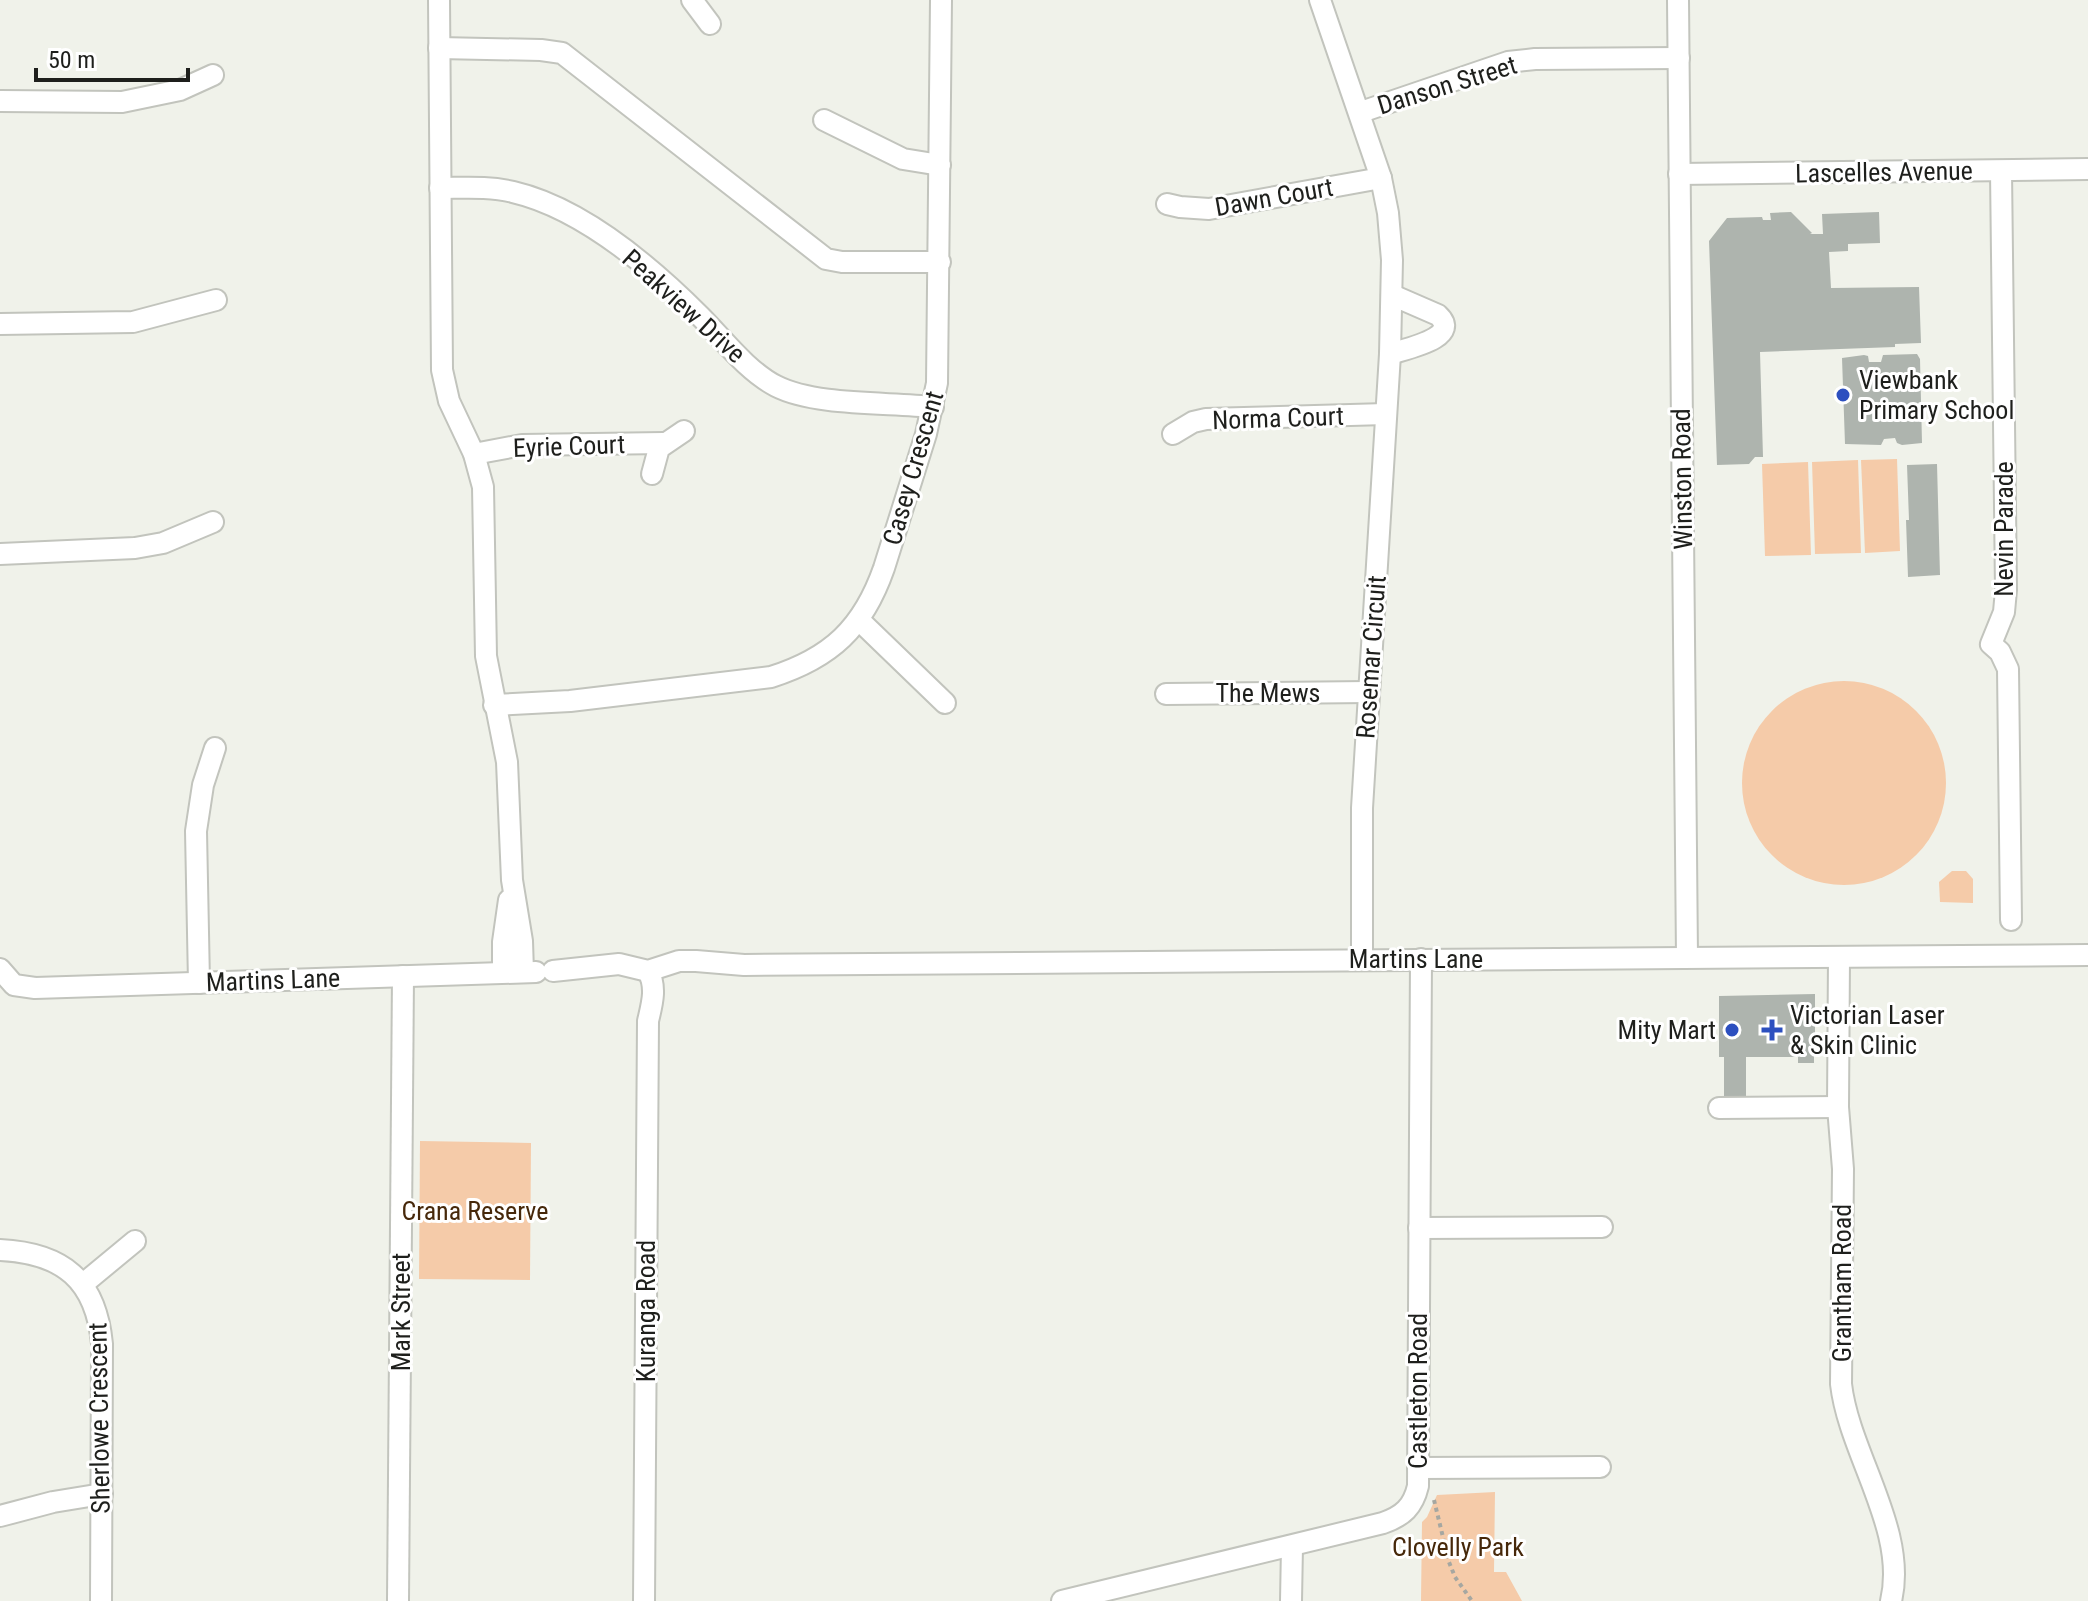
<svg xmlns="http://www.w3.org/2000/svg" width="2088" height="1601" font-family="'Roboto Condensed',sans-serif">
<rect width="100%" height="100%" fill="#f0f2ea"/>
<g fill="#f5cba9">
<path d="M1897 459 1900 551 1865 553 1861 460Z"/>
<path d="M1858 460 1861 553 1815 554 1812 462Z"/>
<path d="M1808 462 1811 555 1765 556 1762 464Z"/>
<circle cx="1844" cy="783" r="102"/>
<path d="M1952 871H1966L1973 879V903L1940 902 1939 882Z"/>
<path d="M420 1141 531 1143 530 1280 419 1279Z"/>
<path d="M1495 1492 1494 1572H1506L1522 1601H1421L1422 1522 1427 1517 1437 1495Z"/>
</g>
<g fill="#aeb4ae">
<path d="M1791 212 1812 233 1810 234H1823L1822 214 1879 212 1880 243 1848 244V251L1829 252 1831 288 1919 287 1921 343 1895 344V347L1760 352 1763 457H1755L1749 464 1717 465 1709 241 1727 218 1762 217 1763 220H1771L1770 213Z"/>
<path d="M1917 354 1920 359 1922 443 1902 445 1897 443 1895 438 1884 439 1881 445 1845 444 1842 358 1864 355 1868 356 1869 362H1881L1883 355Z"/>
<path d="M1937 464 1940 575 1908 577 1906 520H1909L1907 465Z"/>
<path d="M1815 994V1034H1811V1039H1814V1063H1798V1057H1746V1103L1724 1104V1057H1719V996Z"/>
</g>
<g fill="none" stroke-linecap="round" stroke-linejoin="round">
<defs>
<g id="minor">
<path d="M439 0 442 370 449 401 474 454 483 487 486 656 507 762 512 880 522 941 523 972"/>
<path d="M692 0 710 24"/>
<path d="M1320 0 1381 178 1388 213 1392 260 1390 354 1362 808V959"/>
<path d="M1678 0 1687 957"/>
<path d="M439 48 541 50 562 53 826 259 842 262H940"/>
<path d="M0 101 122 102 180 90 213 75"/>
<path d="M1361 112 1508 62 1535 59 1679 58"/>
<path d="M824 120 903 159 940 165"/>
<path d="M2001 171 2006 590 2004 612 1991 644 2000 652 2008 669 2011 920"/>
<path d="M1679 174 2088 169"/>
<path d="M440 188C464 188 489 186 513 192 582 208 651 267 700 316 723 339 747 371 776 386 815 406 887 402 933 407"/>
<path d="M1167 204 1180 207 1209 209 1381 178"/>
<path d="M0 324 133 322 216 300"/>
<path d="M1390 354C1404 349 1463 338 1438 315L1392 295"/>
<path d="M1173 434 1193 422 1206 419 1386 414"/>
<path d="M474 454 522 445 664 443"/>
<path d="M652 474 659 448 684 431"/>
<path d="M0 554 135 548 163 543 213 522"/>
<path d="M859 620 945 703"/>
<path d="M1166 694 1369 692"/>
<path d="M494 705 570 701 771 677C831 658 863 628 884 568L926 434 937 383 941 0"/>
<path d="M1839 957 1838 1107 1843 1169 1841 1384C1849 1454 1908 1530 1891 1601"/>
<path d="M0 969 14 985 35 988 536 972"/>
<path d="M553 971 619 964 648 971 679 961H696L744 965 2088 955"/>
<path d="M503 972V942L509 900"/>
<path d="M199 983 196 831 203 785 215 748"/>
<path d="M1719 1108 1838 1107"/>
<path d="M1419 1228 1602 1227"/>
<path d="M0 1250C63 1253 96 1280 102 1344L101 1601"/>
<path d="M83 1284 135 1241"/>
<path d="M1418 1468 1600 1467"/>
<path d="M0 1516 53 1502 102 1494"/>
<path d="M398 1601 403 976"/>
<path d="M644 1601 648 1021C652 1004 657 987 648 971"/>
<path d="M1062 1601 1383 1523C1403 1516 1413 1507 1418 1486L1421 959"/>
<path d="M1291 1601 1292 1546"/>
</g>
</defs>
<use href="#minor" stroke="#c2c4bd" stroke-width="24"/>
<path stroke="#a6a7a1" stroke-width="4" stroke-dasharray="4 4" stroke-linecap="butt" d="M1434 1500 1449 1562 1455 1577 1472 1601"/>
<use href="#minor" stroke="#fff" stroke-width="20"/>
</g>
<g fill="#2c4fbf" stroke="#fff" stroke-width="3">
<circle cx="1843" cy="395" r="8"/>
<circle cx="1732" cy="1030" r="8"/>
<path d="M1768 1018h8v8h8v8h-8v8h-8v-8h-8v-8h8z"/>
</g>
<g text-anchor="middle" stroke-width="6" stroke-linejoin="round" paint-order="stroke">
<g font-size="26" fill="#1e1f1c" stroke="#fff">
<text transform="translate(1447 85) rotate(-17)" y="9">Danson Street</text>
<text transform="translate(1884 172) rotate(-1)" y="9">Lascelles Avenue</text>
<text transform="translate(1274 197) rotate(-10)" y="9">Dawn Court</text>
<text transform="translate(684 306) rotate(42)" y="9">Peakview Drive</text>
<text transform="translate(1278 418) rotate(-2)" y="9">Norma Court</text>
<text transform="translate(569 446) rotate(-2)" y="9">Eyrie Court</text>
<text transform="translate(913 468) rotate(-74)" y="9">Casey Crescent</text>
<text transform="translate(1682 479) rotate(-91)" y="9">Winston Road</text>
<text transform="translate(2004 529) rotate(-90)" y="9">Nevin Parade</text>
<text transform="translate(1371 657) rotate(-86)" y="9">Rosemar Circuit</text>
<text x="1268" y="702">The Mews</text>
<text x="1416" y="968">Martins Lane</text>
<text transform="translate(273 980) rotate(-2)" y="9">Martins Lane</text>
<text transform="translate(1842 1283) rotate(-90)" y="9">Grantham Road</text>
<text transform="translate(646 1311) rotate(-90)" y="9">Kuranga Road</text>
<text transform="translate(401 1312) rotate(-90)" y="9">Mark Street</text>
<text transform="translate(1418 1391) rotate(-90)" y="9">Castleton Road</text>
<text transform="translate(99 1418) rotate(-91)" y="9">Sherlowe Crescent</text>
</g>
<g font-size="26" fill="#1e1f1c" stroke="#fff" text-anchor="start">
<text x="1859" y="389">Viewbank<tspan x="1859" dy="30">Primary School</tspan></text>
<text x="1790" y="1024">Victorian Laser<tspan x="1790" dy="30">&amp; Skin Clinic</tspan></text>
<text x="1716" y="1039" text-anchor="end">Mity Mart</text>
</g>
<g font-size="26" fill="#46280a" stroke="#fff">
<text x="475" y="1220">Crana Reserve</text>
<text x="1458" y="1556">Clovelly Park</text>
</g>
</g>
<path d="M36 68v12h152v-12" fill="none" stroke="#1e1f1c" stroke-width="4"/>
<text x="48" y="68" font-size="24" fill="#1e1f1c" stroke="#ffffff" stroke-width="6" paint-order="stroke">50 m</text>
</svg>
